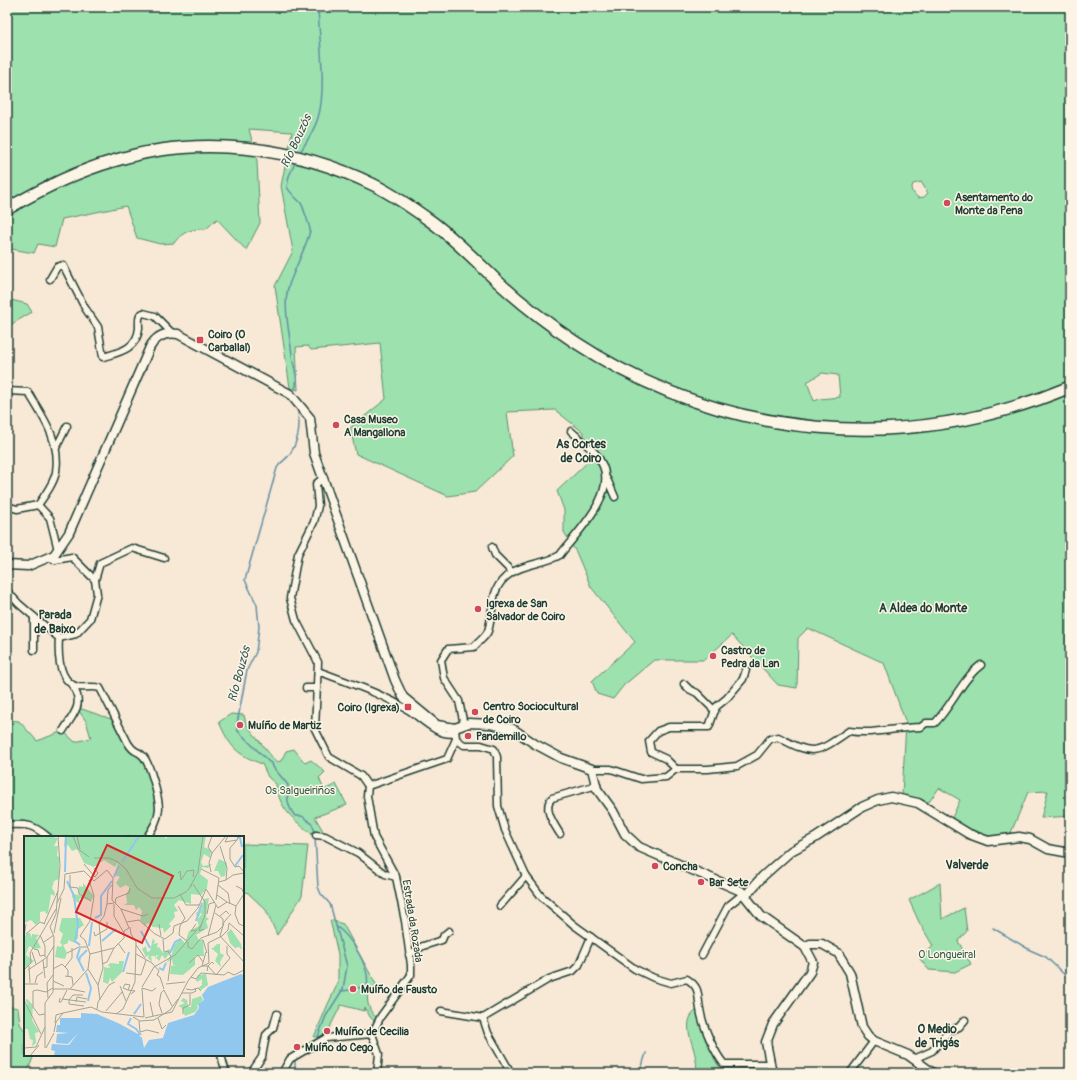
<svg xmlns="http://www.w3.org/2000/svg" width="1077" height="1080" font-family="Pangolin,sans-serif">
<rect width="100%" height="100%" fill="#f8e8d6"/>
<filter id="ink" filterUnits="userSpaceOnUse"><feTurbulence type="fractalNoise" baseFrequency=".025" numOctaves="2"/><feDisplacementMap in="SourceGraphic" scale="8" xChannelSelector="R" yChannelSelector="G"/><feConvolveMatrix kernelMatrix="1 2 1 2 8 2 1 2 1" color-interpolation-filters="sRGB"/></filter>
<g filter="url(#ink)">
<g fill="#9ce1ae" stroke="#5e8f71" fill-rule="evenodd">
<path d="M7 7H1070V816L1041 818 1048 791 1028 792 1010 835 985 836 951 820 960 800 939 788 929 802 902 795 906 723 884 663 808 628 798 638 797 688 778 685 732 635 704 660H654L624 685 613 699 597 694 592 681 635 642 591 587 576 552 564 532V510L557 491 591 459 583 432 555 410 507 412 513 456 475 492 448 496 356 454 350 428 386 399 380 343 311 350 308 346 296 347 298 390 290 388 275 286 293 251 281 186 292 132 249 129 257 161 260 223 246 250 217 219 206 229C191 229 183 231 174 243L160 244 137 238 126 206 62 219 55 247 38 244 34 253 11 249 7 265ZM921 182 928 193 924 197 918 198 911 190 913 184ZM822 373 838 375 840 397 820 399 814 401 807 382Z"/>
<path d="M7 299 27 304 32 312 7 327Z"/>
<path d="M76 707 117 721 128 743 142 755 148 765 159 809 147 837H48L37 827 7 825V720L19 721 37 741 63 731 75 742 91 738 86 721Z"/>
<path d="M231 714 244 715 246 724 276 762 281 761 286 751 294 749 305 763 311 760 325 772 319 778 324 790 336 784 347 805 315 817 323 831 312 834C293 820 279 808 276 784L268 777 262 764C236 754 230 747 219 722Z"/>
<path d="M243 844 308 846 302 896 277 935 266 910 247 892 243 895Z"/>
<path d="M940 883 942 919 964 908 967 931 958 941 971 964 955 972 929 970 920 959 933 946 919 922 909 900Z"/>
<path d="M330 920 343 924 378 988 368 990C366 1003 369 1012 379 1020L377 1024 370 1017 365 1007 364 1011 341 1005 325 1037H314L328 1004 338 983V954Z"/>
<path d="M7 1006 18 1008 20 1024 25 1031V1055H34L27 1073H7Z"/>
<path d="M697 1010 715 1060 723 1073H697C696 1069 697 1064 696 1061 695 1045 679 1022 697 1010Z"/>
</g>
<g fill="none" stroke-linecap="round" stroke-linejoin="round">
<g stroke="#6390a4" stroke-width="1.5">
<path d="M299 154C306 143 314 131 318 118 327 89 319 39 318 7"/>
<path d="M294 391C300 379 293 367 292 355 290 336 283 307 288 288 291 276 311 237 310 229 309 225 303 206 301 203 296 198 291 194 287 187L289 176 296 161"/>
<path d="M297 408C301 424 299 440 290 454 286 460 280 462 277 468L245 580 257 605 259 627 256 652 247 670 237 724V730L269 762 272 763 273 767 288 785C287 798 287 806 295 816H302L312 824 316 834"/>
<path d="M337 927C351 937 371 968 367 986L358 988"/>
<path d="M993 928 1030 950 1046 957 1070 980"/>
<path d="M341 991 351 990"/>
<path d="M304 1047 317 1039 326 1016 343 989 347 966 330 904 321 894 318 887 315 837"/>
<path d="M7 1071 9 1073"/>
<path d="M295 1073V1059"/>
<path d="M640 1073 646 1053"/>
</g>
<defs>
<g id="minor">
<path d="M50 279 57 267 63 265 85 308 98 327 103 357C120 352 137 349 139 328 139 323 138 320 140 315L143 313 155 316 172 333"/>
<path d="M7 391 28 392C43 417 61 441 56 472 54 483 45 495 38 505L17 509 7 506"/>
<path d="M56 448 67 426"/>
<path d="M323 478 316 484 318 506 314 522 298 554 290 598 296 620 318 662 315 729 329 757 361 776 368 786"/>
<path d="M607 479 615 497"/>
<path d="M38 505 50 518 58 550"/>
<path d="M492 547 495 555 512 572"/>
<path d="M49 557 55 560 72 557 95 580 97 594 90 619 76 634 59 638"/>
<path d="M95 580 100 563 132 548 164 558"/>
<path d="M7 591 19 604 59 638C58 653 58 682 78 687 85 688 93 686 100 688L128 743C135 754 135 749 142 755 150 762 159 798 159 809 158 820 153 828 147 837"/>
<path d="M34 617V650"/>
<path d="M318 671C349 683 381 693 410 711 422 719 440 738 455 733"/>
<path d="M684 684 689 689 697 693 715 711"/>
<path d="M306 688H317"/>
<path d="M464 725 459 701 444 678 441 660 448 649 474 647C478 642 486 637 488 631 495 609 488 588 511 573 526 563 545 564 560 555 577 532 619 493 601 462 595 450 581 440 571 431"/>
<path d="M63 731C74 713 85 704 72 685"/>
<path d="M456 739 464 745H481L494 749 497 757 498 806 505 830 526 876 541 896 574 925 635 969 654 978 671 983 687 979C701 988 697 995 700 1009 702 1024 714 1052 724 1064H770"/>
<path d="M592 769H611L641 779 666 777 676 769H708L737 766 757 755 770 739 778 737C813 756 816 754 849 731 874 735 897 727 921 727L926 723H935C952 705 963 678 981 665"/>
<path d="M676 769 666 759 651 752 649 741 658 731 669 727H709L716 707 727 698 743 679 746 670"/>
<path d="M7 825C27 824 32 824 48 837"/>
<path d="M560 834C554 824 542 808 552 798L597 785"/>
<path d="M316 835 325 836 358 853 385 874 396 877"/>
<path d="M500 906 526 876"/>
<path d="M409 955 423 946 442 940 444 935 449 931"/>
<path d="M702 955 728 906 744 893"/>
<path d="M441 1011 483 1018"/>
<path d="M483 1018 549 979 573 971 579 965 591 937"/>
<path d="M483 1018 488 1033 511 1073"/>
<path d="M221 1055 226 1073"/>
<path d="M914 1059 932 1051 949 1031 959 1027 965 1020"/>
<path d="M251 1073 262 1057 266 1035 273 1028 277 1014"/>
<path d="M282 1073 290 1059 326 1038 372 1034"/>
<path d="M377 1073 379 1054 372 1034 381 1016 411 975V965L405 921 396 877 374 837 367 796 368 786 447 759 456 739 455 728"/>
<path d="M850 1073 874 1041"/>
</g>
<g id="tertiary">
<path d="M7 565 28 566 54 555 69 533 150 347C156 336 166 332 178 334L290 394 310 418 314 453 395 680 403 697 437 725 455 728 469 723 490 724 513 729 535 744 561 758 592 769 597 789 613 811 625 834 639 847 741 891 761 916 805 947 813 962 810 972 773 1024 766 1042 772 1073"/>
<path d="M746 895 763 876 791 851 815 838 862 807 878 800 891 797 918 803 969 834 988 841 1019 837 1030 839 1048 849 1070 853"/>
<path d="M805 947 810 944H822L838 953 850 973 862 1027 868 1036 874 1041 908 1055 933 1073"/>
</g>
<path id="trunk" d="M7 209C41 189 75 172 113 161 197 134 295 146 374 185 394 195 414 209 432 222 456 240 476 261 497 281 521 303 548 324 575 342 724 440 906 456 1070 387"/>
</defs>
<use href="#minor" stroke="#1f3d34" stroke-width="9"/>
<use href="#tertiary" stroke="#1f3d34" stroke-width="11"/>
<use href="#trunk" stroke="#1f3d34" stroke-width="14"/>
<use href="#minor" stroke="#fcf5e5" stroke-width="6"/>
<use href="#tertiary" stroke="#fcf5e5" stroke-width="8"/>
<use href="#trunk" stroke="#fcf5e5" stroke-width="11"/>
</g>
</g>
<g fill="#d1495b" stroke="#fcf5e5" stroke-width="1.5">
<circle cx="947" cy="203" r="4"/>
<rect x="196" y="336" width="8" height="8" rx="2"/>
<circle cx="336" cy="425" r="4"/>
<circle cx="478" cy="609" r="4"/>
<circle cx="713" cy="656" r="4"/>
<rect x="404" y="703" width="8" height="8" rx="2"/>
<circle cx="475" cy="712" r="4"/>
<circle cx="240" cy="725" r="4"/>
<circle cx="468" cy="736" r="4"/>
<circle cx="655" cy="866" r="4"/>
<circle cx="701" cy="882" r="4"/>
<circle cx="353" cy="989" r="4"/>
<circle cx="327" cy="1031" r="4"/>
<circle cx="297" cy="1047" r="4"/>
</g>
<g text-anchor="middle" stroke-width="3" stroke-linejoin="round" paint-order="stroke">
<g font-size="11" font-weight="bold" fill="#1f3d34" stroke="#fcf5e5" text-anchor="start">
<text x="955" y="201">Asentamento do<tspan x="955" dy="13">Monte da Pena</tspan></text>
<text x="208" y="338">Coiro (O<tspan x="208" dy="13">Carballal)</tspan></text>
<text x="344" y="423">Casa Museo<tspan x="344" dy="13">A Mangallona</tspan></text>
<text x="486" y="607">Igrexa de San<tspan x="486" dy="13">Salvador de Coiro</tspan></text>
<text x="721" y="654">Castro de<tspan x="721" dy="13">Pedra da Lan</tspan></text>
<text x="483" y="710">Centro Sociocultural<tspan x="483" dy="13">de Coiro</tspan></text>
<text x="400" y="711" text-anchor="end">Coiro (Igrexa)</text>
<text x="248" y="729">Muíño de Martiz</text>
<text x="476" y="740">Pandemillo</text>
<text x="663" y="870">Concha</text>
<text x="709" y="886">Bar Sete</text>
<text x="361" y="993">Muíño de Fausto</text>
<text x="335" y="1035">Muíño de Cecilia</text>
<text x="305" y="1051">Muíño do Cego</text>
</g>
<g font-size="11" fill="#385e4c" stroke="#fcf5e5">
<text x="300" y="794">Os Salgueiriños</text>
<text x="947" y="958">O Longueiral</text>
</g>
<g font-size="11" fill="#1f3d34" stroke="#fcf5e5">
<text transform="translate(413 921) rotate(81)" y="4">Estrada da Rozada</text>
</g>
<g font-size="12" font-style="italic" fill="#365959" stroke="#fcf5e5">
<text transform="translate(296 141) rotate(-65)" y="4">Río Bouzós</text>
<text transform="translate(239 674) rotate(-75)" y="4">Río Bouzós</text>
</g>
<g font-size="12" font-weight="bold" fill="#1f3d34" stroke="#fcf5e5">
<text x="581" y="448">As Cortes<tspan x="581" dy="14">de Coiro</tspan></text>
<text x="923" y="612">A Aldea do Monte</text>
<text x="55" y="619">Parada<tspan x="55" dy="14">de Baixo</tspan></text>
<text x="967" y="869">Valverde</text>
<text x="937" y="1033">O Medio<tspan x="937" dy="14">de Trigás</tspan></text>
</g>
</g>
<g transform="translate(24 836)">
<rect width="220" height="220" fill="#f8e8d6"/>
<path d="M0 0H34L30 2H34L30 10H34L33 20 35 21V43L30 45 28 52 31 57 30 60 27 58 24 77 22 78 21 75 16 76V85L12 89 7 84 0 87ZM41 0H140L142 3 144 0H182L180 11 187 14 186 22 180 18 177 26 179 30 188 28 184 32 178 31 176 38 184 44 183 52 177 59 167 58V68L155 64 150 69 154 75 150 76 151 81 145 88 147 90 140 97 139 92 129 91 124 87 121 90 116 84 118 75 115 71 112 74 110 69H100L103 67 102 58 106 52 102 49 96 52 92 47 96 41 91 39 90 41 94 26 91 31 80 24 70 31 60 27 53 13 48 15 44 9 40 11ZM195 23 203 27 201 40 197 41 194 35H190ZM59 47 70 60 67 65 58 62 55 63 56 67 53 66 48 61 49 55 50 58 59 60 55 58V50L59 51ZM185 62 182 81 185 83 182 85 184 92 172 99 175 104 179 103 180 120H171V129L159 139 146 138 147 130 153 129H149L148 123 142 127 148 118 150 109 157 103 161 107 165 95 175 90 173 84 178 78 175 77 176 80H173L172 77 177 74 180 63ZM38 82H56L60 89 54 93V102L50 106 53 108 44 104V107L39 109 43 117 41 123 31 121 33 110 37 111 38 108 36 107 39 98 35 94ZM207 93 217 108 218 114 215 111 211 112 206 107 203 97ZM3 97H6L8 102V98L15 99 12 102 17 112 9 113 6 110 4 112 2 119 10 125 0 133V101ZM129 102 131 106 129 108 134 107 133 112 135 111 139 117 145 113 147 115 141 123 138 119 135 125 132 121 135 120 132 119V124L131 120H127L128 126 124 122 125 119 122 121 118 113 122 110 123 116 126 115ZM193 108H196V117L200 119 196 126 197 131 191 125 194 118 187 112H189ZM95 125H100L98 136 88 146 86 142 84 148 79 146 80 131 84 132 87 131 84 130 86 127 95 128ZM182 138 184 149 177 154 174 152 178 149V143L173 146 172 144 174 139ZM177 160 179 164 173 169 174 172 171 176 161 180 158 172 154 170 161 167 157 165 159 162 163 164 164 171H167L168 163ZM3 163 9 169 8 184 15 196 11 197 12 207 8 210 9 204 6 203 4 193H0V169L4 168 1 164Z" fill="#9ce1ae"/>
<path d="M217 138 220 139V220H30L31 215 27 214 28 208 45 209 54 197 44 208 32 207 33 198 45 197 32 196 33 189H36V182H57V177L73 178 96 188 114 198 118 202 120 212 125 204 139 202 144 187 170 179 175 172 174 168 180 164 178 159 184 151Z" fill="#90c7ef"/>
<path fill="none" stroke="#90c7ef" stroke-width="2" d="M212 0 216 2 218 11M98 26 115 0M211 30 219 19M41 36 42 0M90 41 95 30M43 45 50 60 54 90 51 105 56 109M71 82 77 79V60L88 45M172 85 178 67M117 95 126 112M78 105 92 93M65 110 68 86M56 112 53 121 60 135M146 117 151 106 157 103M55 126 56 121 63 114M135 132 139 134 142 127M99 136 105 116M62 137 67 152 64 165M110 178 117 168M107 182 104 188 112 193 116 198H114M42 191 56 196 83 220M60 200 78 220"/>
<path fill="none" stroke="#a1a495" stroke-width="1" d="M49 0 54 13 65 21M53 0 56 13M188 0 184 11 188 17M204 0 201 6 213 4 215 0M213 4 206 12V23L211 31 215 30 220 36M70 22H85L94 26 102 33 113 52 128 62H150L162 56 168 49M60 28 71 41 74 37 70 32M177 33 195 42 192 64M187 36 185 27 188 17 202 0M154 37 156 35 157 44 163 35 170 34 169 41M46 39V51L54 52 55 58 67 65M65 44 70 60 66 85M202 44 209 39 220 37M195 46 202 44 203 32 196 10M169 48 181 66V79L175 95 180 93M194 49 204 57 206 68M212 50 218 53 220 58M166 51 174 36 179 0M156 58 162 69H175M193 59 203 66M33 67 40 53 41 38 60 35 70 45 83 34 89 42 88 64 97 73 105 92 100 95V102L90 112 66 118M91 67 92 62 105 57 106 52M83 68 84 54 88 49M90 68V80L100 97M154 70 161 82 156 90 155 99 163 105M212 70 211 78 215 88 220 90M97 73 119 80 124 78M183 78 185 68 191 66M207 78 200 86 196 100 220 126M196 80 202 75 205 78M103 86 115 84 131 98 141 103 149 97 150 90 163 85 174 72 182 53 194 72 203 66 212 70 220 58M20 88 34 55M135 88 137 100M172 88 167 95 172 94M70 96 71 100 83 93V86M30 97 37 62M2 98 16 86 21 88M16 99 21 110V121M184 100 192 69M0 101 2 88M139 103 140 116 144 115 147 121M179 104 183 117M20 106 30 99M164 106V111L168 113 177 102 193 96 199 90V83L191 77M94 107 101 117M112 109 121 122M10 113 14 114 16 120 21 119M8 116 12 128M182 116 178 130H184L188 126 190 128M43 117 55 111H63M112 118 128 127 135 135 133 139 136 141 140 153M23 121 30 110M165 127 174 119 179 126M78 128 83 126 90 112M5 130 6 147M41 131 48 122V112M19 132 23 131V121M29 133 38 128 44 134V140M64 133 66 118 61 104 56 100 66 85M64 133 74 149 76 164M0 134 7 127 6 117 32 73M4 134 19 124M183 135 184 130 192 139M102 137 117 139M117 139 122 124M192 139 206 122 203 118V110M41 140 48 141 49 149M167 141 172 143 177 137 200 139 204 136 210 139 220 134M21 142 19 124 23 121M29 145 40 150M144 145 147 122M11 147 13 140 19 136M0 148H14M142 148 161 146M74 149 79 132 75 87 80 80 83 68 90 67M96 150 102 165M118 151 130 131 151 119 178 88M118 152 128 155 132 152M118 152 120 181M29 153H46L64 133M46 153 61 156M162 153 168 154 174 152 177 155M13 154 9 155V171L15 179 21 178M13 154 22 156 29 152M104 154 106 149 101 148 99 152 104 154 111 155 107 158M140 154 148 170M158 157H168L172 155 171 152M24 162 23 147 29 139M36 162 35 166H37L43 154M38 163 62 166M0 164 17 198M45 164V168L60 170M45 164 49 159H59M52 166 53 161 63 163M126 166 129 180M73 173 74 166 85 149 91 146M82 175 98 156M138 177 135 168 137 157 140 154M92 178 99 173 111 146 112 106 107 98 106 91M159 178V172L166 169V158M109 181 116 185 130 184 146 174 154 163M121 182 148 176 164 145 174 132 185 127 184 107 198 100 204 94 205 87 220 100M134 182 138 193 142 189M115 185 116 196 123 194 135 197M31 187 32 179 39 177M30 196 32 186 39 177 67 171 78 176 120 181M0 212 12 211 21 191M21 212V167L29 156 30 101 26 91 32 78 36 30 34 0M22 212 30 197M6 220 15 209"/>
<path fill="#d62828" fill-opacity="0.15" stroke="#d62828" stroke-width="2" d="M83 9 149 40 118 107 52 76Z"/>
<rect width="220" height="220" fill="none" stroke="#1f3d34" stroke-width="2"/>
</g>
<rect width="1077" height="1080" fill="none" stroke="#fcf5e5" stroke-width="24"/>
<rect x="12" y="12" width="1053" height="1056" fill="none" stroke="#1f3d34" stroke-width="1.5" filter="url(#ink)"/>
</svg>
